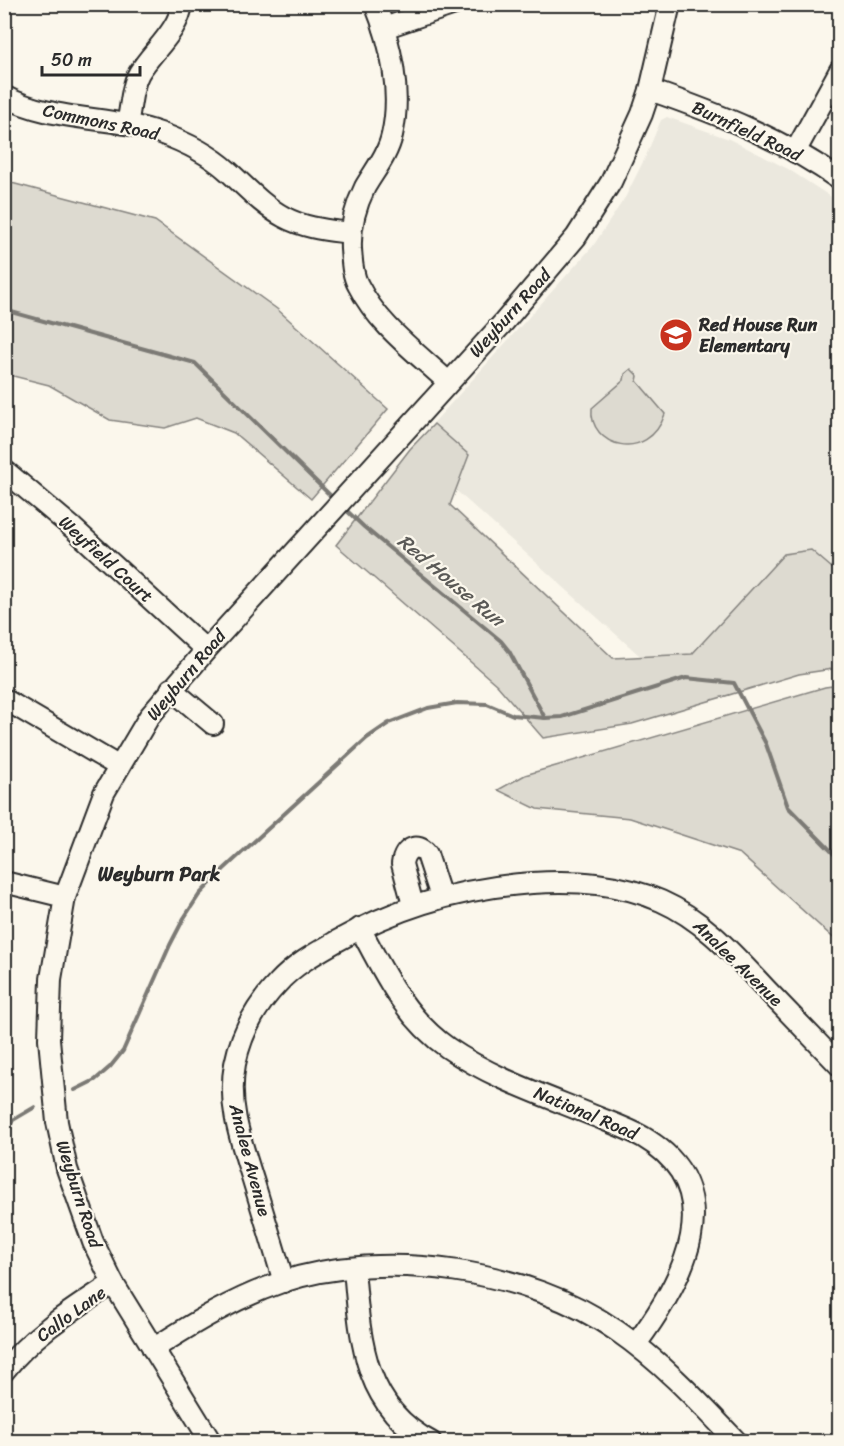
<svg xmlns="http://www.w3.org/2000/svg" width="844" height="1446" font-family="Sriracha,sans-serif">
<rect width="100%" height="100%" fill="#fbf7ec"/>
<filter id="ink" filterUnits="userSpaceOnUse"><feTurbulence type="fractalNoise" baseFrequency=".0167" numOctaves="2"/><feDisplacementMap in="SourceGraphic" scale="12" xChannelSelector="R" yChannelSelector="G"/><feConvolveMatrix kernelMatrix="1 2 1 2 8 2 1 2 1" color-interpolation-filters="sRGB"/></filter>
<g filter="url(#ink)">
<path fill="#ebe8de" d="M667 117 729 139 788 169 839 202V663L669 682 410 449 593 246 626 196 645 158 661 120Z"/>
<g fill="#dddad0" stroke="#84827e" stroke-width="1.5">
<path d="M4 181 155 221 277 309 388 409 311 499 234 433 196 418 165 428 110 420 49 385 5 374Z"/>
<path d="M631 369 638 376 637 381 665 414C648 464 588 447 592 408L624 380 625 374Z"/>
<path d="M434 424 469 455 450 505 613 658 692 654 784 554 811 550 839 574V668L799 674 632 724 543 738 497 685 336 545 410 449Z"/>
<path d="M839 685V943L740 854 630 818 537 809 498 790 525 775 825 687Z"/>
</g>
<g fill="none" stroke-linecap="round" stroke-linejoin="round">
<g stroke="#7b7a75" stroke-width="4">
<path d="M4 310 195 363 334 499"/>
<path d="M344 508 364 527 501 641 509 651 545 718 562 717 686 678 734 683 766 744 788 807 840 860"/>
<path d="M75 1090 95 1080 110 1067 123 1051 170 945 184 918 199 895 223 870 367 738 389 723 428 708 457 703 487 704 513 715 545 718"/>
<path d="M4 1137 13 1120 35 1107"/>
</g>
<defs>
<g id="minor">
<path d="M375 4C391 43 402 93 392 135 388 154 375 170 365 187 355 207 350 227 351 249 352 261 352 274 358 285 378 325 416 352 448 382"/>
<path d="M384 28 455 4"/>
<path d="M650 90C716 113 783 139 840 180"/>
<path d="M4 96C52 122 110 115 160 133 185 142 208 153 228 171 246 187 262 205 284 217 304 228 328 230 350 233"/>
<path d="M127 124C131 108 131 87 139 73 152 51 179 31 182 4"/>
<path d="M795 152 840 70"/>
<path d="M4 470 73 528 206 650"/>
<path d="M171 689 213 724"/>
<path d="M4 699 118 766"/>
<path d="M4 882 65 897"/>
<path d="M413 905 402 864C404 849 417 841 427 854L441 897"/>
<path d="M360 928C384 973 405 1018 448 1048 492 1078 543 1095 592 1115 609 1122 627 1128 643 1137 733 1190 683 1281 636 1344"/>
<path d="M354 1268C360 1336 362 1406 431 1442"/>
<path d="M284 1282C274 1249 264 1216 254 1183 242 1144 227 1106 235 1064 241 1034 256 1006 278 983 294 965 316 953 337 941 399 906 462 888 532 883 577 880 619 883 661 901 704 920 734 955 765 988 790 1014 815 1040 840 1066"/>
<path d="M153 1349C195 1322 235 1298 282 1282 384 1248 529 1269 617 1331 662 1362 699 1402 737 1442"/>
<path d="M4 1371C34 1333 74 1309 113 1283"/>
<path d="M211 1442 113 1283 93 1242 67 1169 57 1122 49 1039 51 979 65 897 104 793 149 717 206 650 504 322 576 237 611 182 642 114 650 90 670 4"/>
</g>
</defs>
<use href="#minor" stroke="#2b2b2b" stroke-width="24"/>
<use href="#minor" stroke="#fbf7ec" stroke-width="20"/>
</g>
</g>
<defs>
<symbol id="school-disc" viewBox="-11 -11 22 22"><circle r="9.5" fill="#c8321e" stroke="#fbf7ec"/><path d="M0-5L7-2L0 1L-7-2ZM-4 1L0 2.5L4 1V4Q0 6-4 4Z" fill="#fff"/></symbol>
</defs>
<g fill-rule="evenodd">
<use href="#school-disc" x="657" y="316" width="38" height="38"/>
</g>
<g text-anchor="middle" stroke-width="4.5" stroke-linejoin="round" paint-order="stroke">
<g font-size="18" fill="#2b2b2b" stroke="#fbf7ec">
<text transform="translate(101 122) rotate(12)" y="6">Commons Road</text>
<text transform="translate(747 131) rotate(25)" y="6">Burnfield Road</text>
<text transform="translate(510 313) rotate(-48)" y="6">Weyburn Road</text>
<text transform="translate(106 559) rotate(42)" y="6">Weyfield Court</text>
<text transform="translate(186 675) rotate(-50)" y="6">Weyburn Road</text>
<text transform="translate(738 963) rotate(44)" y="6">Analee Avenue</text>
<text transform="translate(586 1113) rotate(23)" y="6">National Road</text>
<text transform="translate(250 1160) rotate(75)" y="6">Analee Avenue</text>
<text transform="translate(79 1194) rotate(72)" y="6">Weyburn Road</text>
<text transform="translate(71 1314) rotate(-36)" y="6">Callo Lane</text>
</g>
<g font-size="18" font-weight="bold" fill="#2b2b2b" stroke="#fbf7ec" text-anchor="start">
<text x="699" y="331">Red House Run<tspan x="699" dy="21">Elementary</tspan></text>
</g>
<g font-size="20" font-style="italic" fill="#5a5956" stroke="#fbf7ec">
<text transform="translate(451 580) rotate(40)" y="7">Red House Run</text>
</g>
<g font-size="20" font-weight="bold" fill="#2b2b2b" stroke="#fbf7ec">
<text x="159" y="881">Weyburn Park</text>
</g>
</g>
<rect width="844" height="1446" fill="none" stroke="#fbf7ec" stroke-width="24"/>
<rect x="12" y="12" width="820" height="1422" fill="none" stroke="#2b2b2b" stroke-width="2" filter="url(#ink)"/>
<path d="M42 66v9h98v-9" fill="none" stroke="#2b2b2b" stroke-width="3"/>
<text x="51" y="66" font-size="18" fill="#2b2b2b" stroke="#fbf7ec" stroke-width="4.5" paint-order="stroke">50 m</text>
</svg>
